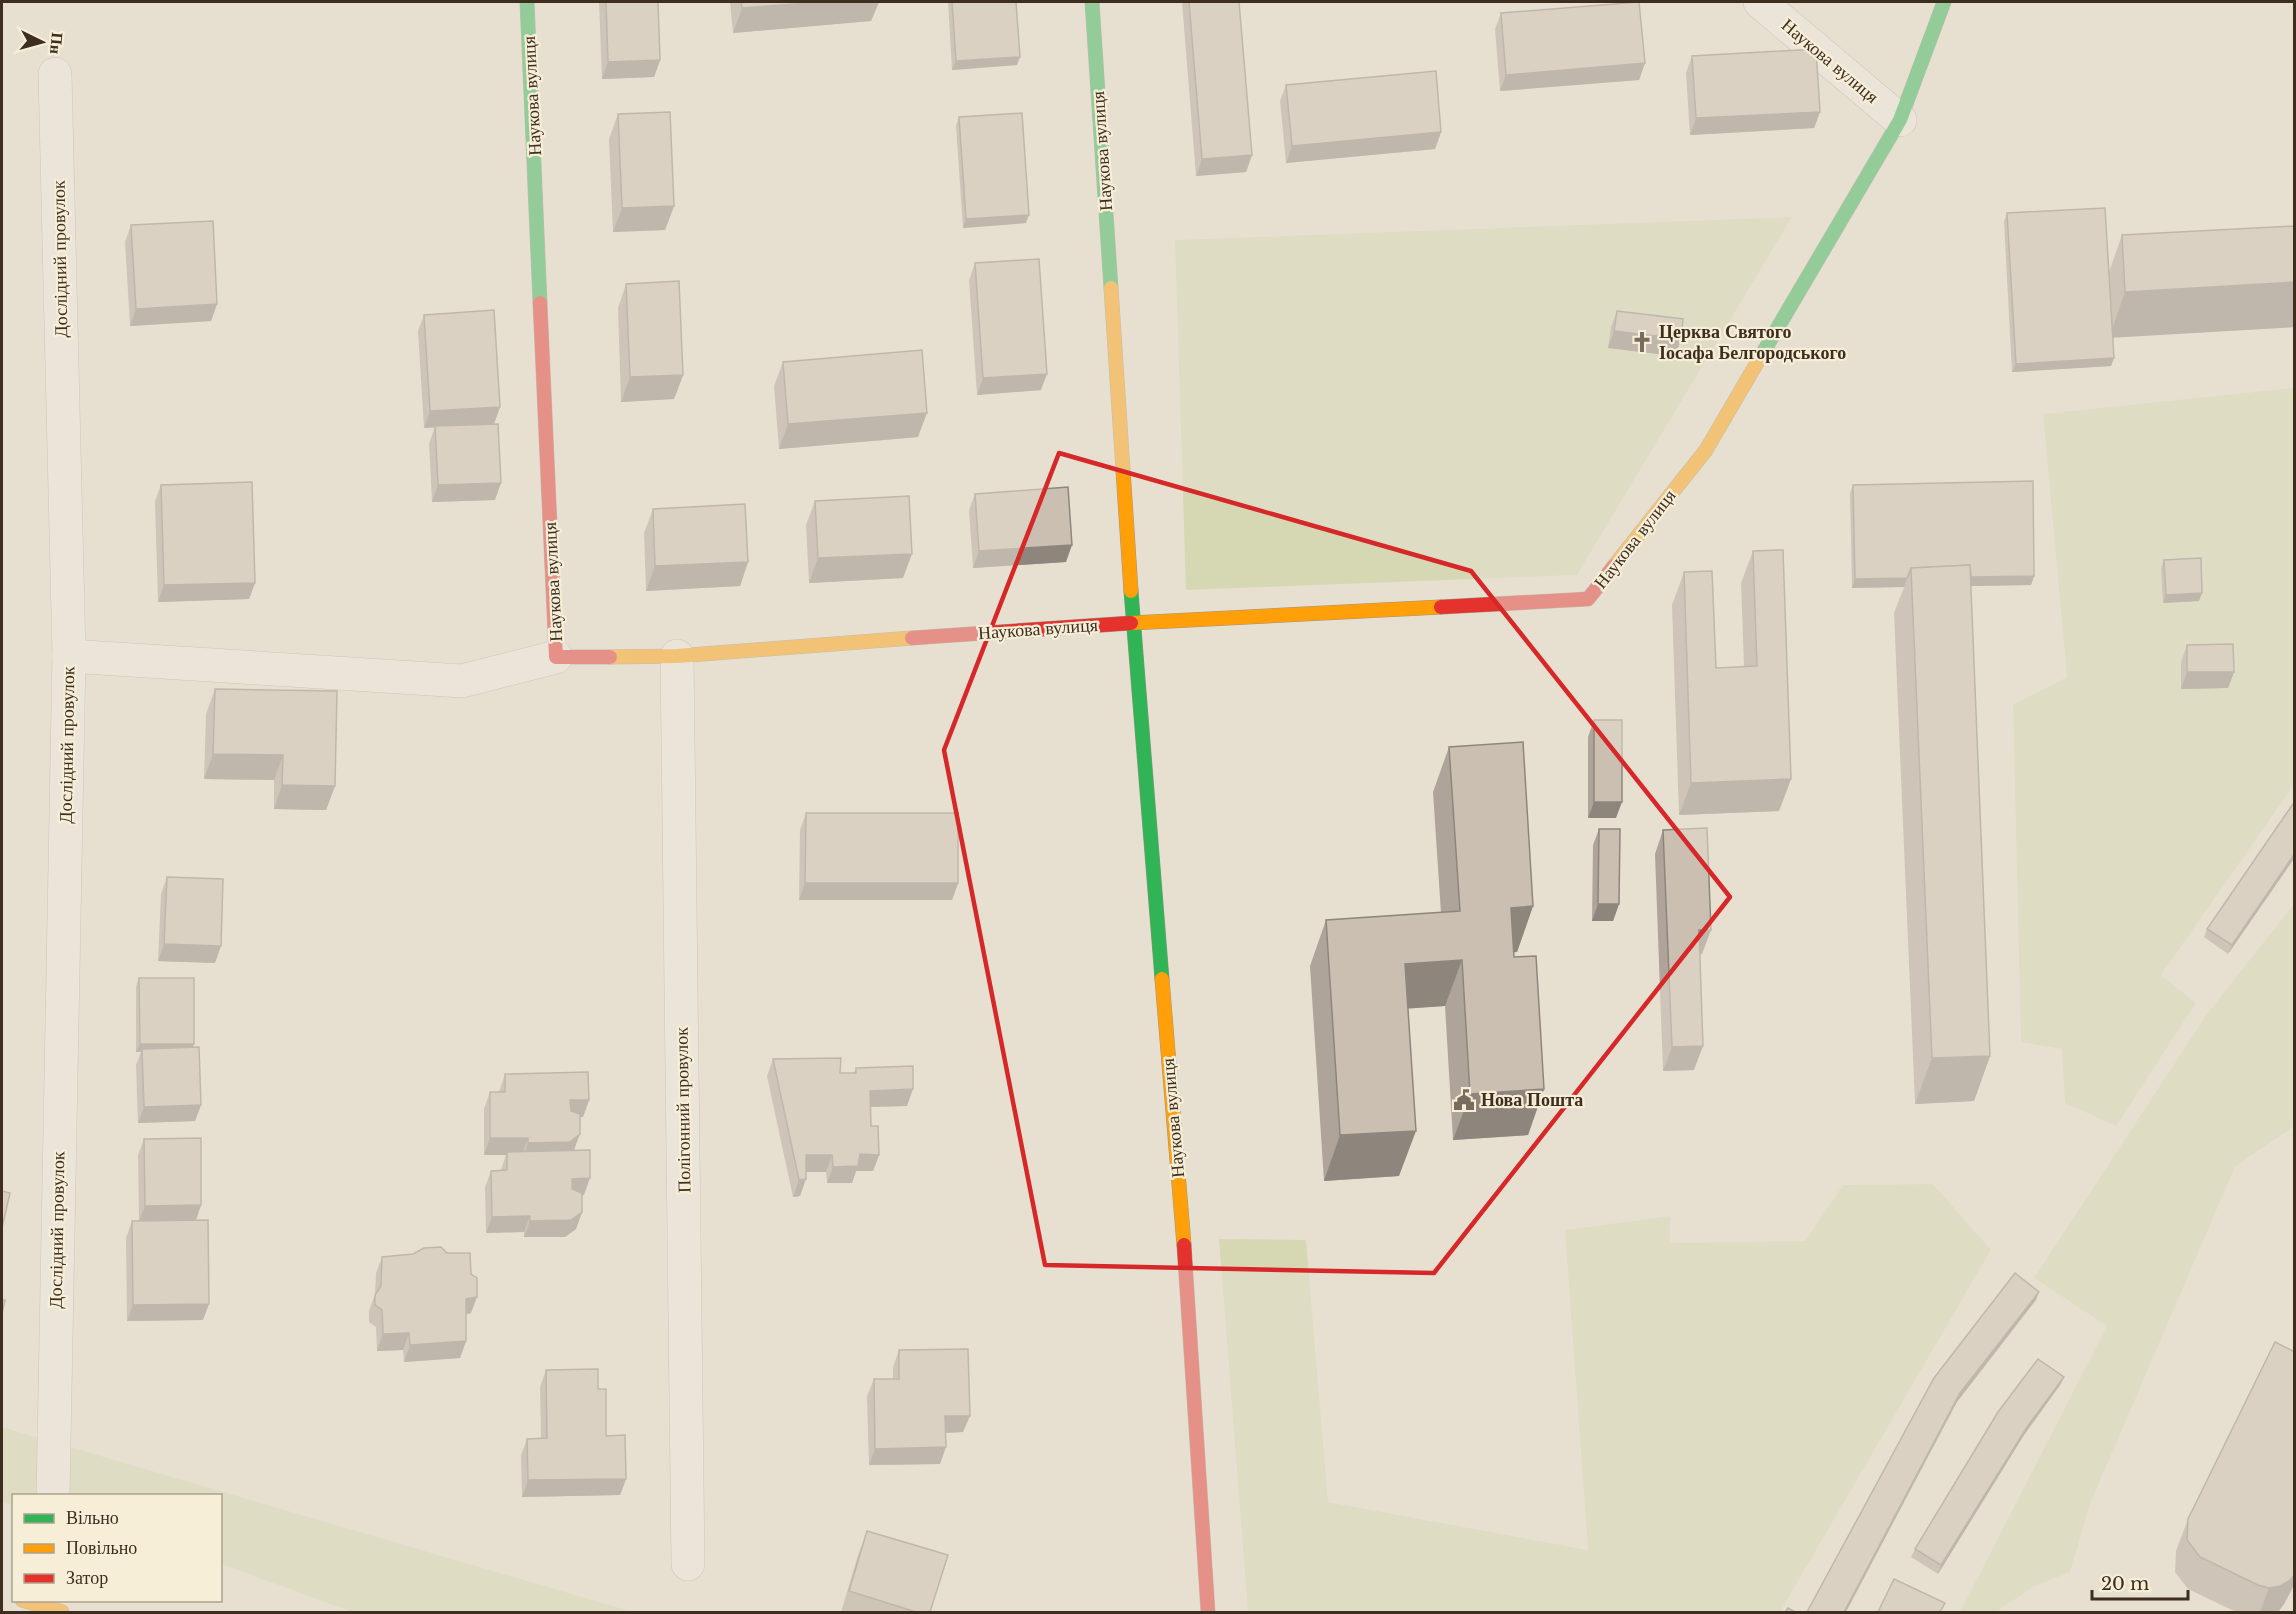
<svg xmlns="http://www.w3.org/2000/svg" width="2296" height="1614" font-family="'Libre Baskerville',serif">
<rect width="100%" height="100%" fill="#e7e0d1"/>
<g fill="#d6d7b3">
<path d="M1792 217 1577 575 1186 590 1175 240Z"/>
<path d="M2294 388V785L2161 975 2196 1003 2116 1126 2065 1103 2062 1049 2021 1042 2013 705 2067 677 2043 414Z"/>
<path d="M2294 904V1126L2235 1167 2090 1504 2070 1572 2033 1587 1996 1612H1960L2107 1326 2034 1278 2207 1014Z"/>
<path d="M1933 1184 1991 1250 1780 1612H1248L1219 1239 1306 1240 1328 1502 1588 1550 1565 1230 1670 1216V1243L1805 1241 1843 1185Z"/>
<path d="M2 1427 633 1612H352L221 1564 220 1496H14L13 1505 2 1502Z"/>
</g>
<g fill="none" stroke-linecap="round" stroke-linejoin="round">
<defs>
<g id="street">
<path d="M1760 2 1900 120"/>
<path d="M69 656 462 681 556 657"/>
<path d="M677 656 688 1564"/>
<path d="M53 1496 69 656 55 74"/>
</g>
<g id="fast">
<path d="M527 2 540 303"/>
<path d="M1092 2 1111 288"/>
<path d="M1761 356 1900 120 1944 2"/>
<path d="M1131 591 1162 979"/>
</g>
<g id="slow">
<path d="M1111 288 1131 591"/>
<path d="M1614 566 1706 450 1761 356"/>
<path d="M1131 623 1441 607"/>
<path d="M610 657 677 656 912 638"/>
<path d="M1162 979 1184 1245"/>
<path d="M22 1600 62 1612"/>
</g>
<g id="jam">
<path d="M540 303 556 657H610"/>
<path d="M1441 607 1588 599 1614 566"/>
<path d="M912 638 1131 623"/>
<path d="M1184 1245 1208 1612"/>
</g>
</defs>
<use href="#street" stroke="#ada599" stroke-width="34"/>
<use href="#fast" stroke="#9c958a" stroke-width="15"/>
<use href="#slow" stroke="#9c958a" stroke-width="15"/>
<use href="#jam" stroke="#9c958a" stroke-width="15"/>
<use href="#street" stroke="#efebe3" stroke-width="33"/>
<use href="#fast" stroke="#30b455" stroke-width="14"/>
<use href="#slow" stroke="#ff9f0a" stroke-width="14"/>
<use href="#jam" stroke="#e5322d" stroke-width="14"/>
</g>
<g fill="#afa499">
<path d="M599 2H658L660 60 654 77 602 79Z"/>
<path d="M730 2H879L871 21 733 33Z"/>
<path d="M948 2H1016L1017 65 952 70Z"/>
<path d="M1182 2H1239L1252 155 1246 172 1196 176Z"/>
<path d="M1501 13 1645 63 1639 80 1500 91 1495 29Z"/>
<path d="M1692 56 1820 112 1814 128 1690 135 1686 73Z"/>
<path d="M1286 85 1441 132 1435 149 1286 163 1280 101Z"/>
<path d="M618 114 674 206 665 230 613 232 609 139Z"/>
<path d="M959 117 1026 223 963 228 956 126Z"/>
<path d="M2007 213 2109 272 2122 235 2295 327 2112 337 2114 358 2111 366 2012 372 2004 222Z"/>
<path d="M131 225 217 304 211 321 130 326 125 242Z"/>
<path d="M975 263 1041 390 977 395 969 280Z"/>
<path d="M626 284 683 375 674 399 621 402 618 308Z"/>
<path d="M1617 311 1681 339 1675 356 1608 348 1611 327Z"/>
<path d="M424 315 500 407 494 424 495 500 432 502 429 443 435 427 424 428 418 331Z"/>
<path d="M783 362 918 437 779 449 774 386Z"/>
<path d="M161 485 255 583 249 599 158 602 155 501Z"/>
<path d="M1853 485 2034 576 2031 585 1971 586 1990 1056 1974 1101 1915 1104 1894 613 1904 587 1852 588 1850 493Z"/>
<path d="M975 494 1066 562 973 568 969 510Z"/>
<path d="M815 501 903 578 809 583 806 525Z"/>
<path d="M653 509 748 562 740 586 646 591 644 533Z"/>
<path d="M1753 551 1791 779 1779 811 1679 815 1672 605 1684 572 1716 668 1744 667 1741 583Z"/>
<path d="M2164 560 2199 601 2163 603 2161 568Z"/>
<path d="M2187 645 2234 672 2228 688 2181 689V662Z"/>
<path d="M215 689 335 786 326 810 274 809V780L204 779 206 714Z"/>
<path d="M1594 720 1616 818H1588V737Z"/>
<path d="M1449 747 1533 906 1517 952H1514V957L1544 1089 1528 1135 1453 1140 1445 1006 1408 1008 1399 1176 1324 1181 1310 966 1326 920 1441 913 1433 792Z"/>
<path d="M2295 801V857L2228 954 2204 937 2207 929Z"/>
<path d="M806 813 958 883 952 900H799L800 830Z"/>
<path d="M1599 829 1619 904 1613 921H1592L1593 845Z"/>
<path d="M1663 830 1702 954H1700L1694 1070 1663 1071 1655 854Z"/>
<path d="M167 877 215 963 158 961 161 894Z"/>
<path d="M139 978 193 1047 201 1105 195 1121 138 1123 136 1065 141 1052H136V986Z"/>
<path d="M773 1059 840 1073H854L856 1068 907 1106 870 1107 871 1126 879 1155 873 1171H856L852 1183H827L826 1172H806L800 1196 793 1197 767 1076Z"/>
<path d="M505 1074 589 1100 583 1117H580L574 1150 584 1195H582V1212L576 1229 565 1237H524V1232L486 1233 485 1187 491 1171 501 1170 506 1155H484V1109L490 1092H499Z"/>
<path d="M144 1139 201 1205 196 1221 203 1320 127 1321 126 1238 132 1221H139L138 1155Z"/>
<path d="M447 1253 471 1274V1313L466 1314V1341L460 1358 404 1362 403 1350 377 1351 376 1327 369 1322V1311L375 1294 376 1273 382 1257Z"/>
<path d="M899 1350 963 1432 946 1433 940 1464 869 1465 867 1396 874 1379H893V1367Z"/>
<path d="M2295 1350V1583L2284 1604 2278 1612H2236L2188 1589 2175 1572 2176 1551 2188 1519Z"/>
<path d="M546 1370 598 1389 606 1436 626 1479 620 1495 522 1497 521 1455 527 1439 541 1438 540 1387Z"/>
<path d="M2064 1377 2060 1385 2024 1435 1938 1574 1911 1557 1915 1549Z"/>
<path d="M867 1531 930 1612H841L858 1555Z"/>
</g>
<g fill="#8e867d">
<path d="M820 2H879L871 21 733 33 742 8Z"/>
<path d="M1020 57 1017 65 952 70 956 61Z"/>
<path d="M660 60 654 77 602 79 608 62Z"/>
<path d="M1645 63 1639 80 1500 91 1506 75Z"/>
<path d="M1820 112 1814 128 1690 135 1696 118Z"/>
<path d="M1441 132 1435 149 1286 163 1292 146Z"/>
<path d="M1252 155 1246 172 1196 176 1202 159Z"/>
<path d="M674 206 665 230 613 232 622 208Z"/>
<path d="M1029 215 1026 223 963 228 966 219Z"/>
<path d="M2295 282V327L2109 338 2125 292Z"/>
<path d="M217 304 211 321 130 326 136 309Z"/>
<path d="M1614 331 1681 339 1675 356 1608 348Z"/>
<path d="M2114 358 2111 366 2012 372 2016 364Z"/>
<path d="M1047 374 1041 390 977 395 983 378Z"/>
<path d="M683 375 674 399 621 402 630 377Z"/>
<path d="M500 407 494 424 424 428 430 411Z"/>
<path d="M927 413 918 437 779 449 788 424Z"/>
<path d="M501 483 495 500 432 502 438 485Z"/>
<path d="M1072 545 1066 562 973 568 979 551Z"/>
<path d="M912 554 903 578 809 583 818 558Z"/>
<path d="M748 562 740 586 646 591 655 566Z"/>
<path d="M2034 576 2031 585 1912 587 1911 578Z"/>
<path d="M1907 578 1904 587 1852 588 1855 579Z"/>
<path d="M255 583 249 599 158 602 164 585Z"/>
<path d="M2202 593 2199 601 2163 603 2166 595Z"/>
<path d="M2187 672H2234L2228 688 2181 689Z"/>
<path d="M213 754 283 755 274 780 204 779Z"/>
<path d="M1791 779 1779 811 1679 815 1691 783Z"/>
<path d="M282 785 335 786 326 810 274 809Z"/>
<path d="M1594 802H1622L1616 818H1588Z"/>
<path d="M2295 853V857L2228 954 2232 945Z"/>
<path d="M805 883H958L952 900H799Z"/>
<path d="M1598 904H1619L1613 921H1592Z"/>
<path d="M1533 906 1517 952 1494 954 1511 908Z"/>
<path d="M1699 930H1711L1702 954 1690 955Z"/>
<path d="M164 944 221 946 215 963 158 961Z"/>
<path d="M1462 960 1445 1006 1389 1010 1405 964Z"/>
<path d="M140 1044H194L191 1052 142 1049 141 1052H136Z"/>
<path d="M1703 1046 1694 1070 1663 1071 1672 1047Z"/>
<path d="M1990 1056 1974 1101 1915 1104 1932 1058Z"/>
<path d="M913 1089 907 1106 864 1107 870 1091Z"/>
<path d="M1544 1089 1528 1135 1453 1140 1470 1094Z"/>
<path d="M570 1100H589L583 1117H564Z"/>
<path d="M201 1105 195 1121 138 1123 144 1107Z"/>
<path d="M1416 1131 1399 1176 1324 1181 1340 1135Z"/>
<path d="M580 1134 574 1150 522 1159 528 1143Z"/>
<path d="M490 1138H528L522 1154 507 1152 506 1155H484Z"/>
<path d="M860 1154 879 1155 873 1171H856L852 1183H827L833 1167Z"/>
<path d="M806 1155H832L826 1172H800Z"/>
<path d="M590 1178 584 1195H566L572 1179Z"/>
<path d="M806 1179 800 1196 793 1197 799 1180Z"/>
<path d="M201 1205 195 1222H139L145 1206Z"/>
<path d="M582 1212 576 1229 565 1237H524L530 1221Z"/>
<path d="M530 1216 524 1232 486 1233 492 1217Z"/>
<path d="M2039 1292 2036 1300 1957 1402 1846 1612H1844L1960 1393Z"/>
<path d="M477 1297 471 1313 460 1316 466 1299Z"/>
<path d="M209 1304 203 1320 127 1321 133 1305Z"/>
<path d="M409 1333 403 1350 377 1351 383 1334Z"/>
<path d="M466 1341 460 1358 404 1362 410 1345Z"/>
<path d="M2064 1377 2060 1385 2024 1435 1938 1574 1941 1565 2027 1427Z"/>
<path d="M945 1416H970L963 1432 939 1433Z"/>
<path d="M946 1447 940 1464 869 1465 875 1449Z"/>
<path d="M626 1479 620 1495 522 1497 528 1480Z"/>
<path d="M2295 1574V1583L2284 1604 2278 1612H2260L2269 1588Z"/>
</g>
<g fill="#cbbfb2" stroke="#8e867d" stroke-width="1.5">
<path d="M606 2H658L660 60 608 62Z"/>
<path d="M741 2H820L742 8Z"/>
<path d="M952 2H1016L1020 57 956 61Z"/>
<path d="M1189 2H1239L1252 155 1202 159Z"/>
<path d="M1639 2 1645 63 1506 75 1501 13Z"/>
<path d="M1816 49 1820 112 1696 118 1692 56Z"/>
<path d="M1436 71 1441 132 1292 146 1286 85Z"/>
<path d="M670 112 674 206 622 208 618 114Z"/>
<path d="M1022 113 1029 215 966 219 959 117Z"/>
<path d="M2105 208 2114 358 2016 364 2007 213Z"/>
<path d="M213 221 217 304 136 309 131 225Z"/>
<path d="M2295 226V282L2125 292 2122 235Z"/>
<path d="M1039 259 1047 374 983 378 975 263Z"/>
<path d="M679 281 683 375 630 377 626 284Z"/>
<path d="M494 310 500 407 430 411 424 315Z"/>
<path d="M1617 311 1683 319 1681 339 1614 331Z"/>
<path d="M922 350 927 413 788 424 783 362Z"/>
<path d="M498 424 501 483 438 485 435 426Z"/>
<path d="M2033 481 2034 576 1971 577 1970 565 1911 568 1907 578 1855 579 1853 485Z"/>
<path d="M252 482 255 583 164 585 161 485Z"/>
<path d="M1068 487 1072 545 979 551 975 494Z"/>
<path d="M909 496 912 554 818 558 815 501Z"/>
<path d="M745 504 748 562 655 566 653 509Z"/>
<path d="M1783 550 1791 779 1691 783 1684 572 1712 571 1716 668 1757 666 1753 551Z"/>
<path d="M2201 558 2202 593 2166 595 2164 560Z"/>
<path d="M1970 565 1990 1056 1932 1058 1911 568Z"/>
<path d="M2233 644 2234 672H2187V645Z"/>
<path d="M215 689 337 691 335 786 282 785 283 755 213 754Z"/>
<rect x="1594" y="720" width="28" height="82"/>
<path d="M1523 742 1533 906 1511 908 1514 957 1536 956 1544 1089 1470 1094 1462 960 1405 964 1416 1131 1340 1135 1326 920 1460 911 1449 747Z"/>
<path d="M2295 801V853L2232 945 2207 929Z"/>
<path d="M806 813H958V883H805Z"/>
<path d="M1707 828 1711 930H1699L1703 1046 1672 1047 1663 830Z"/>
<path d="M1599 829H1620L1619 904H1598Z"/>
<path d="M167 877 223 879 221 946 164 944Z"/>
<path d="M139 978H194V1044H140Z"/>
<path d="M199 1047 201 1105 144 1107 142 1049Z"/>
<path d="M841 1058 840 1073H856V1068L913 1066V1089L870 1091 871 1126H878L879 1155 860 1154 858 1166 833 1167 832 1155H806V1179L799 1180 773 1059Z"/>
<path d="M588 1072 589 1100H570L571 1111 580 1114V1134L570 1142 528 1143V1138H490V1092H505V1074Z"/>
<path d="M201 1138V1205L145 1206 144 1139Z"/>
<path d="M590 1150V1178L572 1179V1189L582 1193V1212L571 1220 530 1221V1216L492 1217 491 1171 507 1170V1152Z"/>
<path d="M2 1191 10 1193 2 1228Z"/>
<path d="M208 1220 209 1304 133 1305 132 1221Z"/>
<path d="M441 1247 447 1253H470L471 1274 477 1278V1297L466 1299V1341L410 1345 409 1333 383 1334 382 1310 375 1305V1295L381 1286 382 1257 413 1254 424 1248Z"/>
<path d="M2015 1273 2039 1292 1960 1393 1844 1612H1807L1934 1378Z"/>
<path d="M2 1300H5L2 1314Z"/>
<path d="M2275 1342 2295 1352V1574L2289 1581 2280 1586 2269 1588 2258 1585 2200 1557 2187 1540 2188 1519Z"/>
<path d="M968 1349 970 1416H945L946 1447 875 1449 874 1379H899V1350Z"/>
<path d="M2038 1359 2064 1377 2027 1427 1941 1565 1915 1549 1998 1412Z"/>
<path d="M598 1369V1389H606V1436L625 1435 626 1479 528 1480 527 1439 547 1438 546 1370Z"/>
<path d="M867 1531 948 1555 930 1612H916L849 1591Z"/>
<path d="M1894 1579 1945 1603 1940 1612H1878Z"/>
<path d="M1788 1608 1795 1612H1785Z"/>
</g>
<path d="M0 0H2296V1614H0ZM1059 453 1471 571 1730 897 1434 1273 1045 1265 944 750Z" fill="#e7e0d1" fill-opacity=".55" fill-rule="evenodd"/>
<path fill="none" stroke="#d62828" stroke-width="4.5" stroke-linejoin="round" d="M1059 453 1471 571 1730 897 1434 1273 1045 1265 944 750Z"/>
<defs>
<symbol id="church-bare" viewBox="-9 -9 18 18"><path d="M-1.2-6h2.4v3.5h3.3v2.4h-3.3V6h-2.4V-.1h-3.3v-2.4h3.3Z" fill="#786c5e" stroke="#f7eed8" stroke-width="2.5" paint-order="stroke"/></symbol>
<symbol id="civic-bare" viewBox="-9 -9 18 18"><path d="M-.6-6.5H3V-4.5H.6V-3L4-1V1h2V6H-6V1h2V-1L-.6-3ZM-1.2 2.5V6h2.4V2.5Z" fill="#786c5e" stroke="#f7eed8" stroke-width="2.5" paint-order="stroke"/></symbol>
</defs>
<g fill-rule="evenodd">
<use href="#church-bare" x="1627" y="327" width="30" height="30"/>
<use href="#civic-bare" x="1449" y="1085" width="30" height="30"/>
</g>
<g text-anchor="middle" stroke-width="4.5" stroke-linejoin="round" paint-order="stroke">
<g font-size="18" fill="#3d2e20" stroke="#f7eed8">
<text transform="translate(1830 61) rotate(40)" y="6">Наукова вулиця</text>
<text transform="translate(532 96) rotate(-93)" y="6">Наукова вулиця</text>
<text transform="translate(1102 151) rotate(-94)" y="6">Наукова вулиця</text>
<text transform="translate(60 259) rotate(-91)" y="6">Дослідний провулок</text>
<text transform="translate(1635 539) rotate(-52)" y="6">Наукова вулиця</text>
<text transform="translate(553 582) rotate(-93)" y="6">Наукова вулиця</text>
<text transform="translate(1038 629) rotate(-4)" y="6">Наукова вулиця</text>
<text transform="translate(67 745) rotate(-89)" y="6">Дослідний провулок</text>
<text transform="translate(683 1110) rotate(-91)" y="6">Полігонний провулок</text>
<text transform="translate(1173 1118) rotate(-95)" y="6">Наукова вулиця</text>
<text transform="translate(57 1230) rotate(-89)" y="6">Дослідний провулок</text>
</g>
<g font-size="18" font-weight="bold" fill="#3d2e20" stroke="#f7eed8" text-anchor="start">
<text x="1659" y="338">Церква Святого<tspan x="1659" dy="21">Іосафа Белгородського</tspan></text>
<text x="1481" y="1106">Нова Пошта</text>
</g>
</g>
<rect width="2296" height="1614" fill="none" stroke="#3d2e20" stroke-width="6"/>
<rect x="12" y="1494" width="210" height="108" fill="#f7eed8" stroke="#ada18e" stroke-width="1.5"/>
<rect x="24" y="1514" width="30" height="9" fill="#30b455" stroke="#ada18e" stroke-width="1.5"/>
<text x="66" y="1524" font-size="18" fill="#3d2e20">Вільно</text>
<rect x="24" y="1544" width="30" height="9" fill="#ff9f0a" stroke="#ada18e" stroke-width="1.5"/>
<text x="66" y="1554" font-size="18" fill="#3d2e20">Повільно</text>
<rect x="24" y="1574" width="30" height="9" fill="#e5322d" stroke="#ada18e" stroke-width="1.5"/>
<text x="66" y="1584" font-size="18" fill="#3d2e20">Затор</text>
<g transform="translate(42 42) rotate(95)" stroke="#f7eed8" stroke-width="4.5" paint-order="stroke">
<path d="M0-4.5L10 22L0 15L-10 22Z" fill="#3d2e20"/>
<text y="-9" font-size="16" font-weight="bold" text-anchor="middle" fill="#3d2e20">Пн</text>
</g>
<path d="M2092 1590v9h96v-9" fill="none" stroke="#3d2e20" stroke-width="3"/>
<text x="2101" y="1590" font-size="18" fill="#3d2e20" stroke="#f7eed8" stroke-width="4.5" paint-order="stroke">20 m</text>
</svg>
